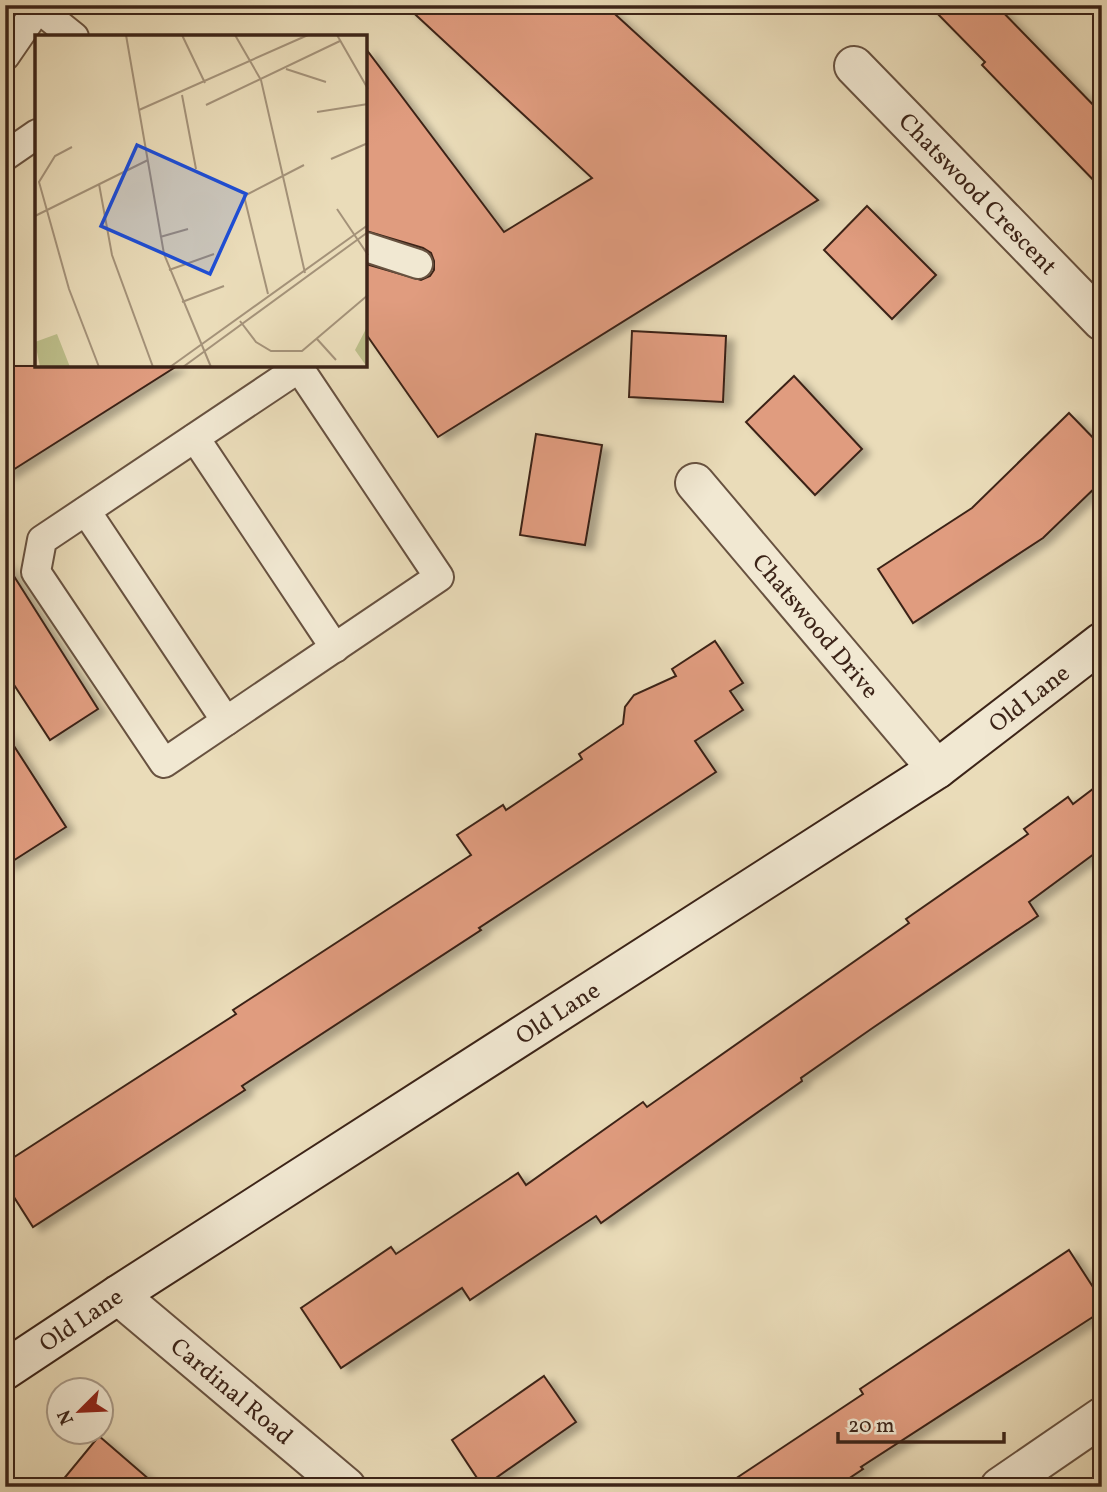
<svg xmlns="http://www.w3.org/2000/svg" width="1107" height="1492" font-family="Vollkorn,serif">
<defs>
<filter id="shadow"><feDropShadow dx="8" dy="4.5" stdDeviation="3.5" flood-color="#0004"/></filter>
</defs>
<rect width="100%" height="100%" fill="#eadcb9"/>
<filter id="stains"><feTurbulence type="fractalNoise" baseFrequency=".00286" numOctaves="4"/><feColorMatrix values="0 0 0 0 .2 0 0 0 0 .09 0 0 0 0 .02 0 0 0 .5 -.17"/></filter>
<radialGradient id="worn" r=".72"><stop offset=".6" stop-color="#630" stop-opacity="0"/><stop offset="1" stop-color="#630" stop-opacity=".3"/></radialGradient>
<g fill="#e09c7f" stroke="#3c2418" stroke-width="2" filter="url(#shadow)">
<path d="M405 5H605L818 200 438 437 366 334V264L421 280 430 276 434 270V261L431 253 423 248 366 231V49L504 232 592 178Z"/>
<path d="M929 5H996L1102 114V189L982 65 985 62Z"/>
<path d="M867 206 936 275 892 319 824 250Z"/>
<path d="M632 331 726 336 723 402 629 397Z"/>
<path d="M5 366H177L5 475Z"/>
<path d="M794 376 862 449 815 495 746 422Z"/>
<path d="M1069 413 1102 447V481L1043 538 913 623 878 569 972 508Z"/>
<path d="M536 434 602 445 585 545 520 535Z"/>
<path d="M5 562 98 709 50 740 5 671Z"/>
<path d="M715 641 743 683 730 691 743 710 695 741 716 772 479 928 481 930 242 1086 245 1090 33 1227 5 1183V1163L236 1014 233 1010 471 855 457 835 503 805 506 810 582 759 579 754 623 724 625 707 634 695 676 676 672 669Z"/>
<path d="M5 732 66 827 5 866Z"/>
<path d="M1102 782V848L1029 902 1038 916 874 1027 801 1078 802 1081 601 1223 596 1216 470 1300 462 1288 341 1368 301 1308 391 1247 396 1254 518 1173 526 1185 643 1102 647 1107 909 923 906 919 1028 834 1024 829 1068 797 1073 804Z"/>
<path d="M1069 1250 1102 1301V1311L861 1467 863 1469 836 1487H723L863 1394 860 1389Z"/>
<path d="M544 1376 576 1422 483 1487 452 1440Z"/>
<path d="M99 1436 158 1487H57Z"/>
</g>
<g fill="none" stroke-linecap="round" stroke-linejoin="round">
<defs>
<g id="lane">
<path d="M5 56 38 8 74 37"/>
<path d="M5 156 37 134"/>
<path d="M366 247 418 264"/>
<path d="M299 368 439 577 164 763 36 572 42 540Z"/>
<path d="M195 438 335 648"/>
<path d="M86 511 226 721"/>
</g>
<g id="street">
<path d="M36 5 38 8 42 5"/>
<path id="s1" d="M854 66 1102 321"/>
<path id="s2" d="M695 483 937 769"/>
<path id="s3" d="M118 1295 346 1487"/>
<path d="M1000 1487 1102 1417"/>
</g>
<g id="secondary">
<path id="s4" d="M5 1370 118 1295 937 769 1102 642"/>
</g>
</defs>
<use href="#lane" stroke="#685240" stroke-width="32"/>
<use href="#street" stroke="#685240" stroke-width="42"/>
<use href="#secondary" stroke="#3c2418" stroke-width="42"/>
<use href="#lane" stroke="#f1e8d2" stroke-width="28"/>
<use href="#street" stroke="#f1e8d2" stroke-width="38"/>
<use href="#secondary" stroke="#f1e8d2" stroke-width="38"/>
</g>
<g text-anchor="middle" stroke-width="6" stroke-linejoin="round" paint-order="stroke">
<g font-size="24" fill="#3c2418" stroke="#f1e8d2">
<text dy="8" stroke="none"><textPath href="#s1" startOffset="178">Chatswood Crescent</textPath></text>
<text dy="8" stroke="none"><textPath href="#s2" startOffset="187">Chatswood Drive</textPath></text>
<text dy="8" stroke="none"><textPath href="#s4" startOffset="1225">Old Lane</textPath></text>
<text dy="8" stroke="none"><textPath href="#s4" startOffset="658">Old Lane</textPath></text>
<text dy="8" stroke="none"><textPath href="#s4" startOffset="91">Old Lane</textPath></text>
<text dy="8" stroke="none"><textPath href="#s3" startOffset="149">Cardinal Road</textPath></text>
</g>
</g>
<g transform="translate(35 35)">
<rect width="332" height="332" fill="#eadcb9"/>
<path d="M332 292 333 332H332L320 315ZM22 299 35 332H5L0 307Z" fill="#bdbf8b"/>
<path fill="none" stroke="#a49279" stroke-width="2" d="M91 0 129 219 176 332M147 0 170 48M200 0 226 45 270 238M302 0 333 54M251 34 291 47M147 60 161 134M171 70 305 6M104 75 273 0M282 77 333 69M37 112 20 121 4 147 34 254 64 332M296 124 333 108M64 149 77 220 118 332M302 174 333 220M0 181 113 125M125 202 153 194M134 235 179 219M233 259 209 161 269 130M147 267 189 251M205 286 221 307 236 316H267L333 260M282 304 301 325M135 332 333 190M148 332 333 197"/>
<path fill="#1d4ed8" fill-opacity="0.15" stroke="#1d4ed8" stroke-width="3.5" d="M102 110 211 159 175 239 66 191Z"/>
<rect width="332" height="332" fill="none" stroke="#3c2418" stroke-width="3.5"/>
</g>
<rect width="1107" height="1492" fill="none" stroke="#eadcb9" stroke-width="28"/>
<rect x="7" y="7" width="1093" height="1478" fill="none" stroke="#3c2418" stroke-width="3.5"/>
<rect x="14" y="14" width="1079" height="1464" fill="none" stroke="#3c2418" stroke-width="2"/>
<g transform="translate(80 1411) rotate(246)"><circle r="33" fill="#f1e8d2" stroke="#a99a88" stroke-width="2"/>
<path d="M0-5L12 26L0 18L-12 26Z" fill="#8f2418"/>
<text y="-10" font-size="19" font-weight="bold" text-anchor="middle" fill="#3c2418">N</text>
</g>
<path d="M838 1432v10h166v-10" fill="none" stroke="#3c2418" stroke-width="3.5"/>
<text x="848" y="1432" font-size="21" fill="#3c2418" stroke="#f1e8d2" stroke-width="5" paint-order="stroke">20 m</text>
<rect width="100%" height="100%" filter="url(#stains)"/>
<rect width="100%" height="100%" fill="url(#worn)"/>
</svg>
